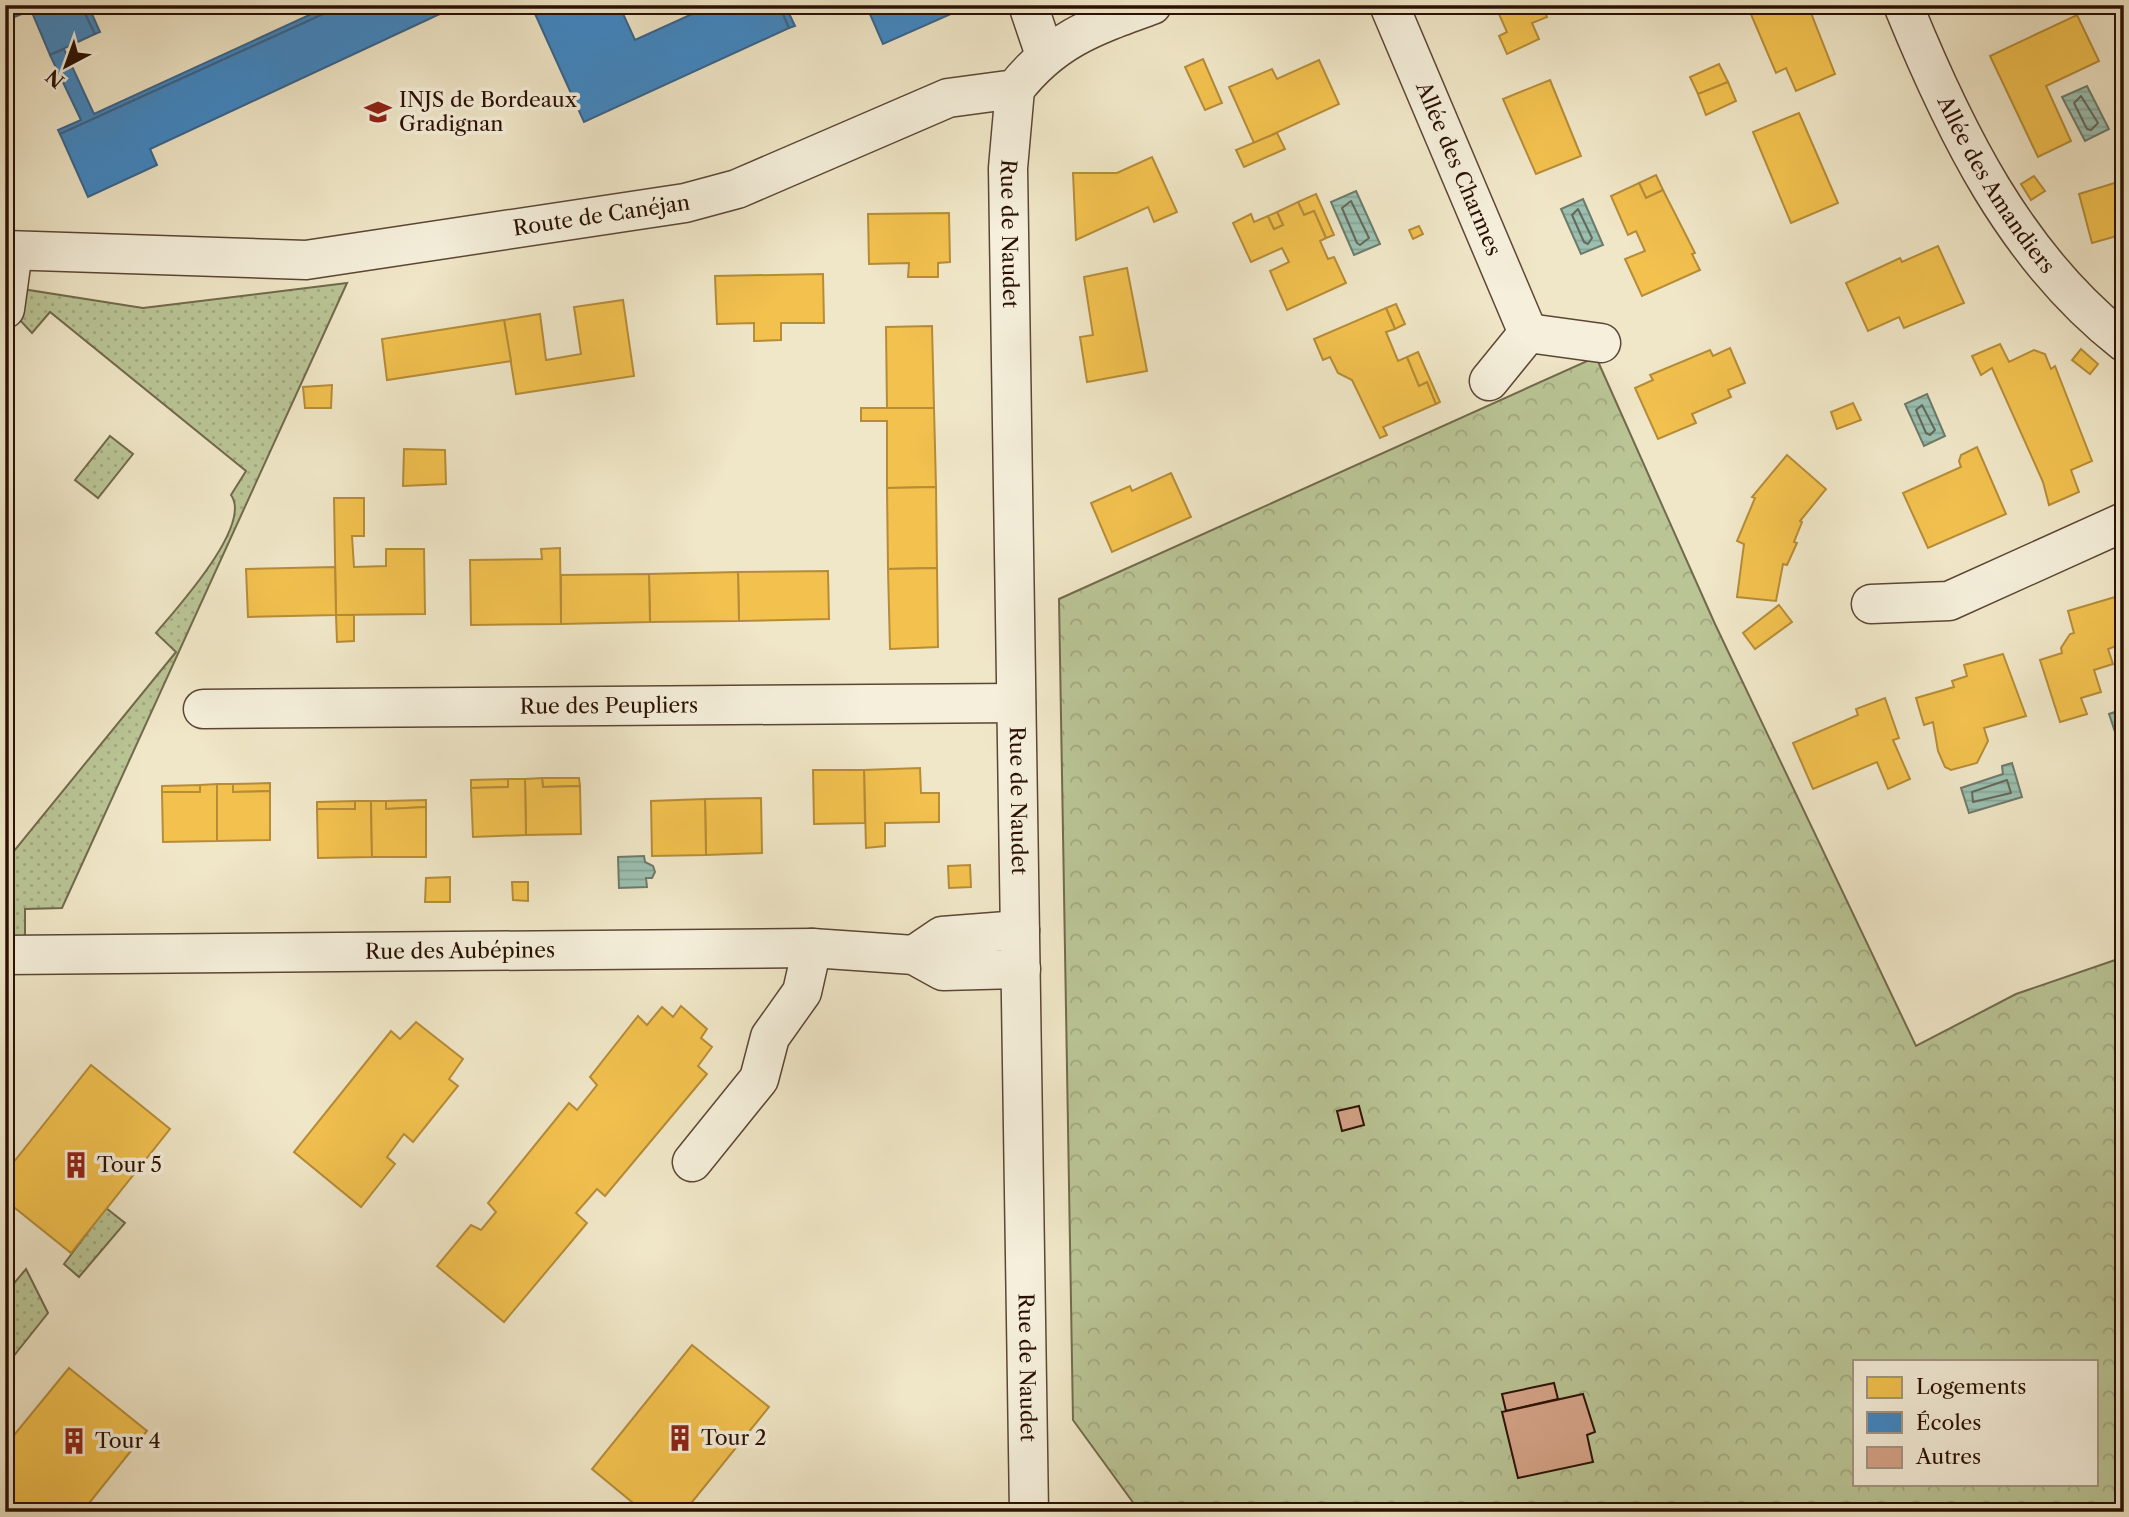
<svg xmlns="http://www.w3.org/2000/svg" width="2129" height="1517" font-family="'Libre Caslon Text',serif">
<defs>
<pattern id="grass-dots" width="8" height="8" patternUnits="userSpaceOnUse" patternTransform="scale(1.75)"><rect width="8" height="8" fill="#bac596"/><path d="M2 2h.1M6 6h.1" fill="none" stroke="#a0a880" stroke-width="1.8" stroke-linecap="round"/></pattern>
<pattern id="forest-crowns" width="20" height="18" patternUnits="userSpaceOnUse" patternTransform="scale(1.75)"><rect width="20" height="18" fill="#bac596"/><path d="M2 6a3 3 0 1 1 6 0M12 15a3 3 0 1 1 6 0" fill="none" stroke="#a0a880"/></pattern>
<pattern id="water-rules" width="6" height="5" patternUnits="userSpaceOnUse" patternTransform="scale(1.75)"><rect width="6" height="5" fill="#9bc0b1"/><path d="M0 2.5h6" fill="none" stroke="#86a497"/></pattern>
</defs>
<rect width="100%" height="100%" fill="#f0e7c8"/>
<filter id="stains"><feTurbulence type="fractalNoise" baseFrequency=".00286" numOctaves="4"/><feColorMatrix values="0 0 0 0 .2 0 0 0 0 .09 0 0 0 0 .02 0 0 0 .5 -.17"/></filter>
<radialGradient id="worn" r=".72"><stop offset=".6" stop-color="#630" stop-opacity="0"/><stop offset="1" stop-color="#630" stop-opacity=".3"/></radialGradient>
<g fill="url(#grass-dots)" stroke="#726a4c" stroke-width="2">
<path d="M347 283 62 908 25 909V939H5V862L176 652 156 633C176 609 253 525 231 495L246 471 50 312 32 333 17 317 22 289 143 308Z"/>
<path d="M110 436 133 454 98 498 75 480Z"/>
<path d="M106 1208 125 1223 79 1277 64 1264Z"/>
<path d="M26 1269 48 1313 5 1367V1294Z"/>
</g>
<path fill="url(#forest-crowns)" stroke="#726a4c" stroke-width="2" fill-rule="evenodd" d="M1596 357 1715 624 1916 1046 2016 994 2124 957V1512H1140L1073 1420 1059 599ZM1854 1361H2096V1484H1854Z"/>
<g fill="url(#water-rules)" stroke="#6e7a6b" stroke-width="2">
<path d="M2087 86 2109 129 2085 141 2062 97Z"/>
<path d="M1356 191 1380 244 1354 255 1331 202Z"/>
<path d="M1583 199 1603 245 1581 254 1561 209Z"/>
<path d="M1927 394 1945 436 1924 446 1905 404Z"/>
<path d="M2124 709V759L2109 714Z"/>
<path d="M2012 763 2022 797 1969 813 1961 788 2003 774 2002 766Z"/>
<path d="M644 856 645 862 653 866 655 872 652 878H646L647 887 619 888 618 857Z"/>
</g>
<g fill="#f2c14e" stroke="#b68c38" stroke-width="2">
<path d="M1495 5H1542L1547 17 1532 23 1539 39 1507 54 1499 36 1507 32Z"/>
<path d="M1747 5H1797L1800 11 1809 8 1835 74 1796 91 1786 68 1776 73Z"/>
<path d="M2077 15 2099 61 2046 86 2071 141 2038 157 1990 56Z"/>
<path d="M1203 59 1222 103 1205 110 1185 67Z"/>
<path d="M1319 60 1339 104 1254 143 1229 87 1272 69 1277 79Z"/>
<path d="M1719 64 1728 82 1698 94 1690 77Z"/>
<path d="M1550 80 1581 156 1536 174 1503 99Z"/>
<path d="M1728 82 1736 101 1706 115 1698 94Z"/>
<path d="M1799 113 1838 203 1791 223 1753 132Z"/>
<path d="M1277 133 1285 149 1244 167 1236 150Z"/>
<path d="M1152 157 1177 212 1154 222 1148 207 1076 240 1073 173H1117Z"/>
<path d="M1656 175 1663 190 1646 198 1639 183Z"/>
<path d="M2034 176 2045 191 2031 200 2021 184Z"/>
<path d="M2124 180V234L2092 243 2079 194Z"/>
<path d="M1639 183 1646 198 1663 190 1695 253 1692 254 1700 270 1642 296 1625 259 1645 251 1636 231 1628 235 1611 196Z"/>
<path d="M1316 194 1334 235 1326 238 1314 211 1304 215 1298 202Z"/>
<path d="M1298 202 1304 215 1314 211 1326 238 1320 241 1328 259 1334 257 1346 283 1287 310 1270 271 1289 262 1282 248 1251 262 1233 223 1251 214 1254 222 1268 216 1274 229 1283 225 1277 212Z"/>
<path d="M1277 212 1283 225 1274 229 1268 216Z"/>
<path d="M949 213 950 262 938 263V277H908L909 263 869 264 868 214Z"/>
<path d="M1419 226 1423 234 1413 239 1409 230Z"/>
<path d="M1938 246 1964 303 1904 328 1899 317 1868 331 1846 283 1900 258 1902 262Z"/>
<path d="M1127 268 1147 371 1087 382 1080 337 1093 335 1084 277Z"/>
<path d="M823 274 824 323H781V340L754 341V323L717 324 715 276Z"/>
<path d="M623 300 634 376 516 394 504 320 540 314 546 360 581 354 574 307Z"/>
<path d="M1396 304 1405 324 1395 329 1386 308Z"/>
<path d="M1386 308 1395 329 1386 332 1398 361 1407 357 1419 386 1427 382 1436 404 1383 427 1387 435 1380 438 1352 380 1338 373 1330 357 1323 360 1314 339Z"/>
<path d="M504 320 511 361 387 380 382 339Z"/>
<path d="M932 326 934 408H887L886 327Z"/>
<path d="M2000 344 2009 362 2034 350 2045 354 2051 369 2055 366 2092 461 2071 470 2079 492 2049 505 2043 482 1992 368 1981 375 1972 356Z"/>
<path d="M1730 348 1745 383 1728 390 1731 397 1692 414 1696 423 1658 439 1635 388 1653 380 1650 375 1710 350 1713 356Z"/>
<path d="M2081 349 2098 364 2090 374 2072 360Z"/>
<path d="M1418 352 1440 402 1436 404 1427 382 1419 386 1407 357Z"/>
<path d="M332 385 331 408H305L303 387Z"/>
<path d="M1853 403 1861 420 1837 429 1831 412Z"/>
<path d="M861 408H934L936 487 887 488V421H861Z"/>
<path d="M1977 447 2006 514 1928 548 1903 493 1961 467 1959 461 1961 455Z"/>
<path d="M404 449 445 450 446 484 403 486Z"/>
<path d="M1787 455 1826 489 1800 521 1802 522 1794 542 1797 543 1787 565 1783 564 1776 601 1737 597 1744 544 1737 541 1755 498 1752 497Z"/>
<path d="M1171 473 1191 517 1112 552 1091 503 1130 486 1132 491Z"/>
<path d="M936 487 937 568 888 569 887 488Z"/>
<path d="M334 498H364V536H352L354 567 386 566V549H424L425 614 336 615Z"/>
<path d="M560 548 561 624 471 625 470 560 542 559 541 549Z"/>
<path d="M335 567 336 615 248 617 246 569Z"/>
<path d="M937 568 938 647 890 649 888 569Z"/>
<path d="M828 571 829 619 739 621 738 572Z"/>
<path d="M738 572 739 621 650 622 649 574Z"/>
<path d="M649 574 650 622 561 624V575Z"/>
<path d="M2115 597 2124 624V643L2108 649 2113 664 2094 670 2101 692 2081 698 2087 714 2060 722 2040 660 2062 653 2061 648 2070 634 2074 633 2068 611Z"/>
<path d="M1779 605 1792 622 1755 649 1743 633Z"/>
<path d="M336 615H354V641L337 642Z"/>
<path d="M2003 654 2026 716 1984 728 1988 741 1977 763 1951 770 1945 767 1938 751 1933 722 1924 725 1916 698 1954 687 1952 681 1967 676 1964 665Z"/>
<path d="M1885 698 1899 738 1893 740 1910 779 1888 789 1877 762 1813 789 1793 743 1858 715 1856 709Z"/>
<path d="M920 768 921 793H939V822L885 823V846L866 848 864 770Z"/>
<path d="M813 770H864L865 823 814 824Z"/>
<path d="M542 778H579L580 786 543 787Z"/>
<path d="M542 778 543 787 580 786 581 834 526 835 525 779Z"/>
<path d="M508 779V787L471 788V780Z"/>
<path d="M508 779H525L526 835 473 837 471 788 508 787Z"/>
<path d="M270 783V791L233 792V784Z"/>
<path d="M217 784V841L163 842 162 792H200V785Z"/>
<path d="M217 784H233V792L270 791V840L217 841Z"/>
<path d="M200 785V792H162V786Z"/>
<path d="M761 798 762 853 706 855 705 799Z"/>
<path d="M705 799 706 855 652 856 651 801Z"/>
<path d="M426 800V807L386 809V801Z"/>
<path d="M355 801V809H317V802Z"/>
<path d="M355 801H371L372 857 318 858 317 809H355Z"/>
<path d="M371 801H386V809L426 807V857H372Z"/>
<path d="M970 865 971 887 949 888 948 866Z"/>
<path d="M450 877V902H425L426 878Z"/>
<path d="M512 882H528V901L513 900Z"/>
<path d="M681 1006 707 1029 701 1038 712 1047 698 1066 707 1074 605 1196 597 1189 576 1213 587 1223 504 1322 437 1266 471 1225 481 1230 496 1212 488 1203 569 1103 577 1110 597 1085 590 1077 638 1016 647 1025 662 1007 673 1017Z"/>
<path d="M416 1022 463 1059 449 1079 458 1086 413 1142 404 1134 387 1157 395 1164 361 1207 294 1152 391 1031 400 1039Z"/>
<path d="M91 1065 170 1129 71 1253 5 1200V1173Z"/>
<path d="M692 1345 769 1407 684 1512H644L592 1469Z"/>
<path d="M69 1368 147 1431 82 1512H5V1446Z"/>
</g>
<g fill="#3f88c5" stroke="#39648b" stroke-width="2">
<path d="M5 5H81L95 34 50 55 31 10 5 21Z"/>
<path d="M81 5H88L100 32 95 34Z"/>
<path d="M331 5H343L60 134 58 130 81 120 50 55 64 49 94 114Z"/>
<path d="M343 5H459L150 149 157 165 88 197 60 134Z"/>
<path d="M531 5H619L635 40 712 5H779L789 28 584 122Z"/>
<path d="M779 5H785L795 26 789 28Z"/>
<path d="M866 5H971L883 44Z"/>
</g>
<g fill="none" stroke-linecap="round" stroke-linejoin="round">
<g stroke="#63685a" stroke-width="2">
<path d="M2081 96 2098 123 2091 130 2087 129 2074 103Z"/>
<path d="M1351 201 1369 238 1360 245 1357 243 1342 208Z"/>
<path d="M1578 209 1592 238 1588 244 1584 242 1572 215Z"/>
<path d="M1922 405 1935 430 1930 435 1926 433 1916 410Z"/>
<path d="M2007 780 2011 793 1973 802 1972 792Z"/>
</g>
</g>
<g fill="#d6a489" stroke="#2b1003" stroke-width="2">
<path d="M1359 1106 1364 1125 1342 1131 1337 1111Z"/>
<path d="M1554 1383 1558 1399 1506 1411 1502 1394Z"/>
<path d="M1583 1394 1595 1432 1587 1435 1593 1462 1518 1478 1502 1412Z"/>
</g>
<g fill="none" stroke-linecap="round" stroke-linejoin="round">
<defs>
<g id="minor">
<path d="M1028 5 1045 55"/>
<path id="s1" d="M1389 5 1528 333 1489 381"/>
<path id="s2" d="M1903 5C1954 130 2015 257 2124 342"/>
<path id="s3" d="M1015 89 1008 168 1029 1512"/>
<path id="s4" d="M5 250 306 260 685 203 737 189 948 98 1015 89C1054 39 1094 26 1152 5"/>
<path d="M5 309 13 251"/>
<path d="M1528 333 1601 343"/>
<path d="M1871 604 1949 601 2124 522"/>
<path id="s5" d="M203 709 1016 703"/>
<path id="s6" d="M5 955 812 948 914 955 943 971 1021 969"/>
<path d="M914 955 942 936 1020 930"/>
<path d="M692 1162 759 1079 770 1037 802 992 812 948"/>
</g>
</defs>
<use href="#minor" stroke="#5c4634" stroke-width="41"/>
<use href="#minor" stroke="#f5efdb" stroke-width="38"/>
</g>
<defs>
<symbol id="school-bare" viewBox="-9 -9 18 18"><path d="M0-5L7-2L0 1L-7-2ZM-4 1L0 2.5L4 1V4Q0 6-4 4Z" fill="#8f2418" stroke="#f5efdb" stroke-width="2.5" paint-order="stroke"/></symbol>
<symbol id="building-bare" viewBox="-9 -9 18 18"><path d="M-4-6H4V6H1V3H-1V6H-4ZM-2.5-4.3h1.7v1.8h-1.7ZM.8-4.3h1.7v1.8H.8ZM-2.5-1h1.7V.8h-1.7ZM.8-1h1.7V.8H.8Z" fill="#8f2418" stroke="#f5efdb" stroke-width="2.5" paint-order="stroke"/></symbol>
</defs>
<g fill-rule="evenodd">
<use href="#school-bare" x="359" y="93" width="38" height="38"/>
<use href="#building-bare" x="57" y="1146" width="38" height="38"/>
<use href="#building-bare" x="661" y="1419" width="38" height="38"/>
<use href="#building-bare" x="55" y="1422" width="38" height="38"/>
</g>
<g text-anchor="middle" stroke-width="7" stroke-linejoin="round" paint-order="stroke">
<g font-size="21" fill="#2b1003" stroke="#f5efdb" text-anchor="start">
<text x="399" y="107">INJS de Bordeaux<tspan x="399" dy="24">Gradignan</tspan></text>
<text x="97" y="1172">Tour 5</text>
<text x="701" y="1445">Tour 2</text>
<text x="95" y="1448">Tour 4</text>
</g>
<g font-size="21" fill="#2b1003" stroke="#f5efdb">
<text dy="7" stroke="none"><textPath href="#s1" startOffset="178">Allée des Charmes</textPath></text>
<text dy="7" stroke="none"><textPath href="#s2" startOffset="203">Allée des Amandiers</textPath></text>
<text dy="7" stroke="none"><textPath href="#s4" startOffset="600">Route de Canéjan</textPath></text>
<text dy="7" stroke="none"><textPath href="#s3" startOffset="145">Rue de Naudet</textPath></text>
<text dy="7" stroke="none"><textPath href="#s5" startOffset="406">Rue des Peupliers</textPath></text>
<text dy="7" stroke="none"><textPath href="#s3" startOffset="712">Rue de Naudet</textPath></text>
<text dy="7" stroke="none"><textPath href="#s6" startOffset="455">Rue des Aubépines</textPath></text>
<text dy="7" stroke="none"><textPath href="#s3" startOffset="1279">Rue de Naudet</textPath></text>
</g>
</g>
<rect width="2129" height="1517" fill="none" stroke="#f0e7c8" stroke-width="28"/>
<rect x="7" y="7" width="2115" height="1503" fill="none" stroke="#2b1003" stroke-width="3.5"/>
<rect x="14" y="14" width="2101" height="1489" fill="none" stroke="#2b1003" stroke-width="2"/>
<rect x="1853" y="1360" width="245" height="126" fill="#f5efdb" stroke="#a49685" stroke-width="2"/>
<rect x="1867" y="1377" width="35" height="21" fill="#f2c14e" stroke="#a49685" stroke-width="2"/>
<text x="1916" y="1394" font-size="21" fill="#2b1003">Logements</text>
<rect x="1867" y="1412" width="35" height="21" fill="#3f88c5" stroke="#a49685" stroke-width="2"/>
<text x="1916" y="1430" font-size="21" fill="#2b1003">Écoles</text>
<rect x="1867" y="1447" width="35" height="21" fill="#d6a489" stroke="#a49685" stroke-width="2"/>
<text x="1916" y="1464" font-size="21" fill="#2b1003">Autres</text>
<g transform="translate(66 66) rotate(221)" stroke="#f5efdb" stroke-width="5" paint-order="stroke">
<path d="M0-5L12 26L0 18L-12 26Z" fill="#2b1003"/>
<text y="-10" font-size="19" font-weight="bold" text-anchor="middle" fill="#2b1003">N</text>
</g>
<rect width="100%" height="100%" filter="url(#stains)"/>
<rect width="100%" height="100%" fill="url(#worn)"/>
</svg>
